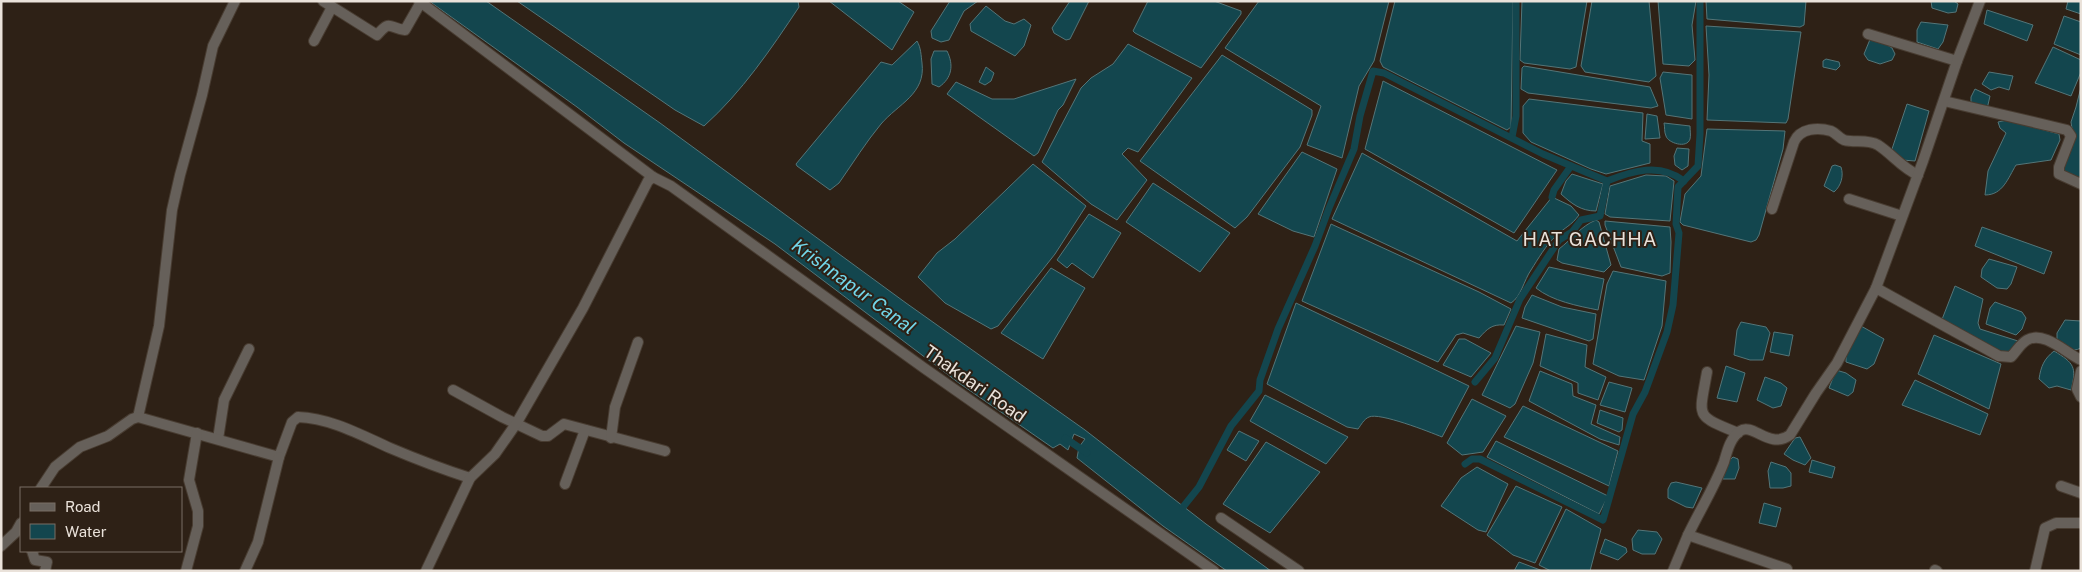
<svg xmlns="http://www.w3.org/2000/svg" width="2082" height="572" font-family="'Public Sans',sans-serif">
<rect width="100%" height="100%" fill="#2e2116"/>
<g fill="#13464e" stroke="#547578">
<path d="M429 1H486L660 123 906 303 1085 430 1206 524 1271 571H1227L1163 526 1077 458 1079 447 1085 439 1074 434 1068 450 1060 444 1053 448 959 383 775 244 624 143 577 107Z"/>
<path d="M517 1H798L799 7C771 49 742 92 704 126L675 110Z"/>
<path d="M829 1H898L914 12 892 50Z"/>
<path d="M950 1H978L964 11 949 40 941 42 932 38 931 31Z"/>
<path d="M1070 1H1089L1070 39 1066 40 1054 33 1052 28Z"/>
<path d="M1148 1H1214L1241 11V14L1201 68 1135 33 1133 31Z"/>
<path d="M1259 1H1389L1374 61 1359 86 1342 158 1307 145 1321 106 1225 48Z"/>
<path d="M1395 1H1513L1511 127 1507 130 1383 67 1380 61Z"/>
<path d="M1522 1H1587L1576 67 1570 69 1524 63 1520 60Z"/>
<path d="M1592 1H1649L1656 76 1649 82 1585 72 1581 66Z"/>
<path d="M1658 1H1696L1692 25 1695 60 1689 66 1663 64Z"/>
<path d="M1706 1H1806L1804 25 1800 27 1707 19Z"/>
<path d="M1931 1H1954L1958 4 1956 12 1948 13 1932 8Z"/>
<path d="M2068 1H2081V14L2066 9Z"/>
<path d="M986 6 1005 21 1014 24 1024 19 1031 25 1024 46 1015 56 971 31 970 24Z"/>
<path d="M1987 10 2033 25 2027 41 1984 24Z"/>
<path d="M2064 16 2081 22V55L2054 44Z"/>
<path d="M1921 22 1948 25 1943 42 1938 49 1917 42V30Z"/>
<path d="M1706 26 1801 32 1788 119 1786 123 1707 120 1709 75Z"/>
<path d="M1871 37 1883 42 1892 48 1895 54 1892 60 1880 64 1868 60 1864 54Z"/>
<path d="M917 41C921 48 921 55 922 63 926 94 898 104 881 124 866 142 853 163 839 183L830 190 797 166 796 164 881 62 892 65Z"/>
<path d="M1128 44 1192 78 1138 152 1128 148 1122 154 1147 180 1117 220 1091 204 1042 162 1081 88 1091 78 1113 64Z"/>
<path d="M2053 47 2081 60V72L2071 96 2035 83Z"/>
<path d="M934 51H947C954 65 952 78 939 87L932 84 931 59Z"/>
<path d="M1222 55 1312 110V115L1300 147 1247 217 1235 228 1140 161Z"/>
<path d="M1826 59 1839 62 1840 66 1836 70 1823 67V61Z"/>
<path d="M1524 66 1650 87 1658 106 1651 108 1528 93 1521 89 1522 68Z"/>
<path d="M986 67 994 73 991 81 985 85 979 82Z"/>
<path d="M1663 72 1692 75V119L1666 115 1660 78Z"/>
<path d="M1989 72 2013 76 2009 90 1999 87 1991 90 1982 84Z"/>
<path d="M1076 79 1063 105 1058 110 1038 153 1034 156 947 94 956 82 992 99H1014Z"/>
<path d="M1383 81 1557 170 1514 233 1365 149Z"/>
<path d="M2081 87V182L2067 177 2062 169 2073 135 2071 122 2076 107Z"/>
<path d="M1975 89 1990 96 1987 109 1971 105V97Z"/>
<path d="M1529 99 1643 113 1642 141 1650 144V163L1606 174 1591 169 1531 142 1523 133V106Z"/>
<path d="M1907 104 1929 111 1915 161 1902 160 1891 152Z"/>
<path d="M1647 114 1657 116 1660 138 1645 139Z"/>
<path d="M2007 120 2059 134 2060 140 2051 160 2016 165C2008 178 2003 195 1985 195L1988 171 2006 133 2000 128 1998 122Z"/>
<path d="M1664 123 1690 126C1690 130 1691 136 1690 139 1687 149 1668 143 1666 136 1664 132 1665 127 1664 123Z"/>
<path d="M1707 129 1785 131 1783 149 1759 235 1756 240 1751 242 1683 225 1680 222 1685 194 1701 176Z"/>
<path d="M1677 148 1689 149 1688 166 1682 170 1675 165 1674 156Z"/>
<path d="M1302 152 1337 169 1314 237 1293 231 1258 214Z"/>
<path d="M1362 153 1517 241 1552 197 1571 206 1579 215C1571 226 1565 227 1556 236 1546 245 1538 259 1531 270 1524 280 1521 297 1511 303L1332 219Z"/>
<path d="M1033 164 1086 206 1055 254 998 326 991 329 945 303 918 277 937 253 955 239Z"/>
<path d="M1835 165 1841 167C1844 176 1841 186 1834 192L1824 186 1832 166Z"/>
<path d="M1572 174 1603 184 1596 211C1581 211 1572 204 1561 194L1566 181Z"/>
<path d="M1646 175 1666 176 1674 181 1670 221 1610 217 1605 214 1610 186Z"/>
<path d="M1153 183 1230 233 1200 272 1126 222Z"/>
<path d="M1089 214 1121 233 1093 278 1072 263 1067 268 1057 260Z"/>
<path d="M1596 220 1599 222 1611 265 1604 272 1562 263 1557 260 1559 249C1572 239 1581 226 1596 220Z"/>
<path d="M1605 221 1670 227 1671 242 1670 273 1662 276 1621 267 1605 225Z"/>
<path d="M1331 224 1479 292 1511 309 1504 325C1492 324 1487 329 1479 338L1463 333 1456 335 1438 362 1302 301Z"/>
<path d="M1982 227 2052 252 2044 274 1975 246Z"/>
<path d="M1989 259 2017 267 2011 284 2007 289 1997 288 1981 277 1982 269Z"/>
<path d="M1549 267 1604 279 1598 310C1578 306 1552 301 1536 288Z"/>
<path d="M1051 268 1085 288 1043 359 1001 333Z"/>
<path d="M1613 271 1666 281 1662 326 1644 380 1619 376 1593 364 1607 284Z"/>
<path d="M1955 286 1983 299 1978 323 1980 329 2018 341V346L2008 355 1941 322Z"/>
<path d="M1532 295 1562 307 1596 314 1593 339 1589 341 1522 318 1525 307Z"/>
<path d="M1995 302 2022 312 2026 318 2022 329 2016 335 1986 324 1990 308Z"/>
<path d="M1296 303 1469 386 1442 437C1430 432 1379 412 1369 417 1364 419 1361 425 1358 429L1347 427 1267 384Z"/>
<path d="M2065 320 2081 321V348C2071 353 2065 348 2057 342V333Z"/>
<path d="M1741 322 1766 327 1770 333 1763 360H1750L1734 355 1737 330Z"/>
<path d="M1516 326 1540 332 1533 363 1515 404 1510 408 1482 395Z"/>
<path d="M1861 326 1884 339 1874 364 1867 369 1846 362V355Z"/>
<path d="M1774 332 1793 335 1789 356 1770 352Z"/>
<path d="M1546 334 1587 345 1585 367 1606 377 1598 400 1578 393V383L1540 366Z"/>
<path d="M1934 335 2001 364 1989 409 1918 374Z"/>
<path d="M1459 339H1465L1491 353 1471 377 1443 365Z"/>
<path d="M2054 351C2074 363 2077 367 2071 390L2057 386 2049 388 2039 379C2041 366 2044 359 2054 351Z"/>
<path d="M1726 366 1745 373 1737 402 1717 398Z"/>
<path d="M1836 370 1846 373 1856 380 1853 392 1848 396 1829 388Z"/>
<path d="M1540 371 1572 384 1573 396 1596 405 1591 424 1620 437 1619 445 1600 439 1529 401Z"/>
<path d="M1765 377 1781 383 1787 388 1781 406 1773 408 1757 400Z"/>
<path d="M1915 380 1988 414 1980 435 1902 405Z"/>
<path d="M1609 382 1632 388 1625 412 1600 405Z"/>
<path d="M1265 395 1348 437 1326 464 1250 421Z"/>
<path d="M1472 399 1506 416 1483 452 1462 455 1447 443Z"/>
<path d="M1523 406 1618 451 1609 486 1504 437Z"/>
<path d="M1600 410 1623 418 1622 430 1619 432 1597 423Z"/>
<path d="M1239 431 1259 441 1246 461 1227 450Z"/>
<path d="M1800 437 1811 458 1805 465 1793 460 1784 454 1795 438Z"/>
<path d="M1496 441 1608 496 1599 514 1487 457Z"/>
<path d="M1266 442 1320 472 1270 533 1223 504Z"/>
<path d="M1733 457 1738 459 1739 468 1735 479H1723L1727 463Z"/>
<path d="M1812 460 1835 467 1832 478 1809 472Z"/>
<path d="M1771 462 1786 467 1791 473V486L1783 488H1770L1768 471Z"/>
<path d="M1477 467 1508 484 1486 532 1478 530 1441 506 1461 478Z"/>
<path d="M1676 482 1702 488 1693 508 1686 507 1668 498V489L1671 483Z"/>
<path d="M1516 486 1562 507 1535 563 1513 555 1487 535Z"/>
<path d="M1764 503 1781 508 1776 527 1759 523Z"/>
<path d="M1566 509 1601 529 1590 571H1551L1539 565Z"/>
<path d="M1638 530 1657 532 1662 539 1655 554H1642L1633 550 1632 539Z"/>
<path d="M1605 539 1626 548 1627 552 1618 560 1600 553Z"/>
<path d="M1519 562 1543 571H1514Z"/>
</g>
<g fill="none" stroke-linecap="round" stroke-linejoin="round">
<g stroke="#13464e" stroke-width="7">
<path d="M1512 137 1516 116V1"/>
<path d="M1607 181C1632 171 1660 162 1684 181"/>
<path d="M1552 197 1554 190 1571 166"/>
<path d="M1065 438 1087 453"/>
<path d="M1465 464 1472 459H1480L1603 520 1633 414 1645 392 1667 332 1673 305 1679 233 1676 224 1678 187 1698 166 1700 134V1"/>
<path d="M1183 507 1199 487 1231 426 1259 391 1260 380 1278 329 1315 246 1329 208 1354 149 1360 116 1373 71 1384 73 1543 154 1607 181 1600 216 1581 220 1572 232 1559 240 1520 299 1495 358 1475 382"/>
</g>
<defs>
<g id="minor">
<path d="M323 1 377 35C391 19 388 28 405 30L421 2"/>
<path d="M419 1 653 177"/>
<path d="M1868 34 1957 61"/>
<path d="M314 41 332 7"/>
<path d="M1944 101 2067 130 2071 136 2059 167V174L2081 184"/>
<path d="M1849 199 1902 216"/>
<path d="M1772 209 1794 142C1800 128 1818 127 1831 131 1836 133 1839 138 1844 140 1854 143 1868 139 1878 145 1892 154 1902 168 1918 175"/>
<path d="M1876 288 1999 356 2011 357C2016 352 2020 344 2027 340 2044 330 2067 354 2081 360"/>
<path d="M2081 371 2077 389 2081 397"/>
<path d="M1707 372C1699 418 1694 415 1738 433"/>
<path d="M453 390 502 417 542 436H548L564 424 665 451"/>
<path d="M138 417 159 326 172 210 180 175 202 95 213 46 235 1"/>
<path d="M611 438 615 407 638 342"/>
<path d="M218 439 224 400 249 349"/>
<path d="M565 484 585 430"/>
<path d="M2061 486 2081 493"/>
<path d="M41 488 55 467 80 447 108 436 132 419 138 417 279 457 292 422 298 417C330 418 361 435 390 448 416 459 442 469 470 478L495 454 516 424 583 308 648 181 653 177 671 186 924 368 1214 571"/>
<path d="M1221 518 1299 571"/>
<path d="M1688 535 1787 569"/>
<path d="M1 546 16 532 21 523"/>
<path d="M32 551 35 560 47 562 45 571"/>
<path d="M1935 570 1937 571"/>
<path d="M186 571 198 526V511L189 480 197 433"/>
<path d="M245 571 258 542 279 457"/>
<path d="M426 571 470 478"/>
<path d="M1673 571C1678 559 1683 547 1688 535 1700 510 1714 488 1724 462 1727 452 1730 438 1740 431 1753 422 1769 450 1790 435L1816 393 1837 363 1876 288 1923 161 1957 61 1980 1"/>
<path d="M2035 571 2045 528 2056 523H2081"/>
</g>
</defs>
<use href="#minor" stroke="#483c31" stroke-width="12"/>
<use href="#minor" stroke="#66605a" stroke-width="10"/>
</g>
<g text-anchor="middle" stroke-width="4" stroke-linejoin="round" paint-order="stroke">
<g font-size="18" fill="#eae2da" stroke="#2e2116">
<text transform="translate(975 384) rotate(35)" y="6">Thakdari Road</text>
</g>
<g font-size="19" letter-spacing="1" fill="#eae2da" stroke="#2e2116">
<text x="1590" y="246">HAT GACHHA</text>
</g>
<g font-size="19" font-style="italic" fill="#72d6e9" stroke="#2e2116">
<text transform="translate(854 286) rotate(36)" y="7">Krishnapur Canal</text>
</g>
</g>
<rect width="2082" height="572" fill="none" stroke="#eae2da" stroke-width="5"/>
<rect x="20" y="487" width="162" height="65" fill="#2e2116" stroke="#796e64"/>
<rect x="30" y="503" width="25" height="8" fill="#66605a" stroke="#796e64"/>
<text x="65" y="512" font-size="15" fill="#eae2da">Road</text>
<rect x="30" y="524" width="25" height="15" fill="#13464e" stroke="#796e64"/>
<text x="65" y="537" font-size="15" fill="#eae2da">Water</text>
</svg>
